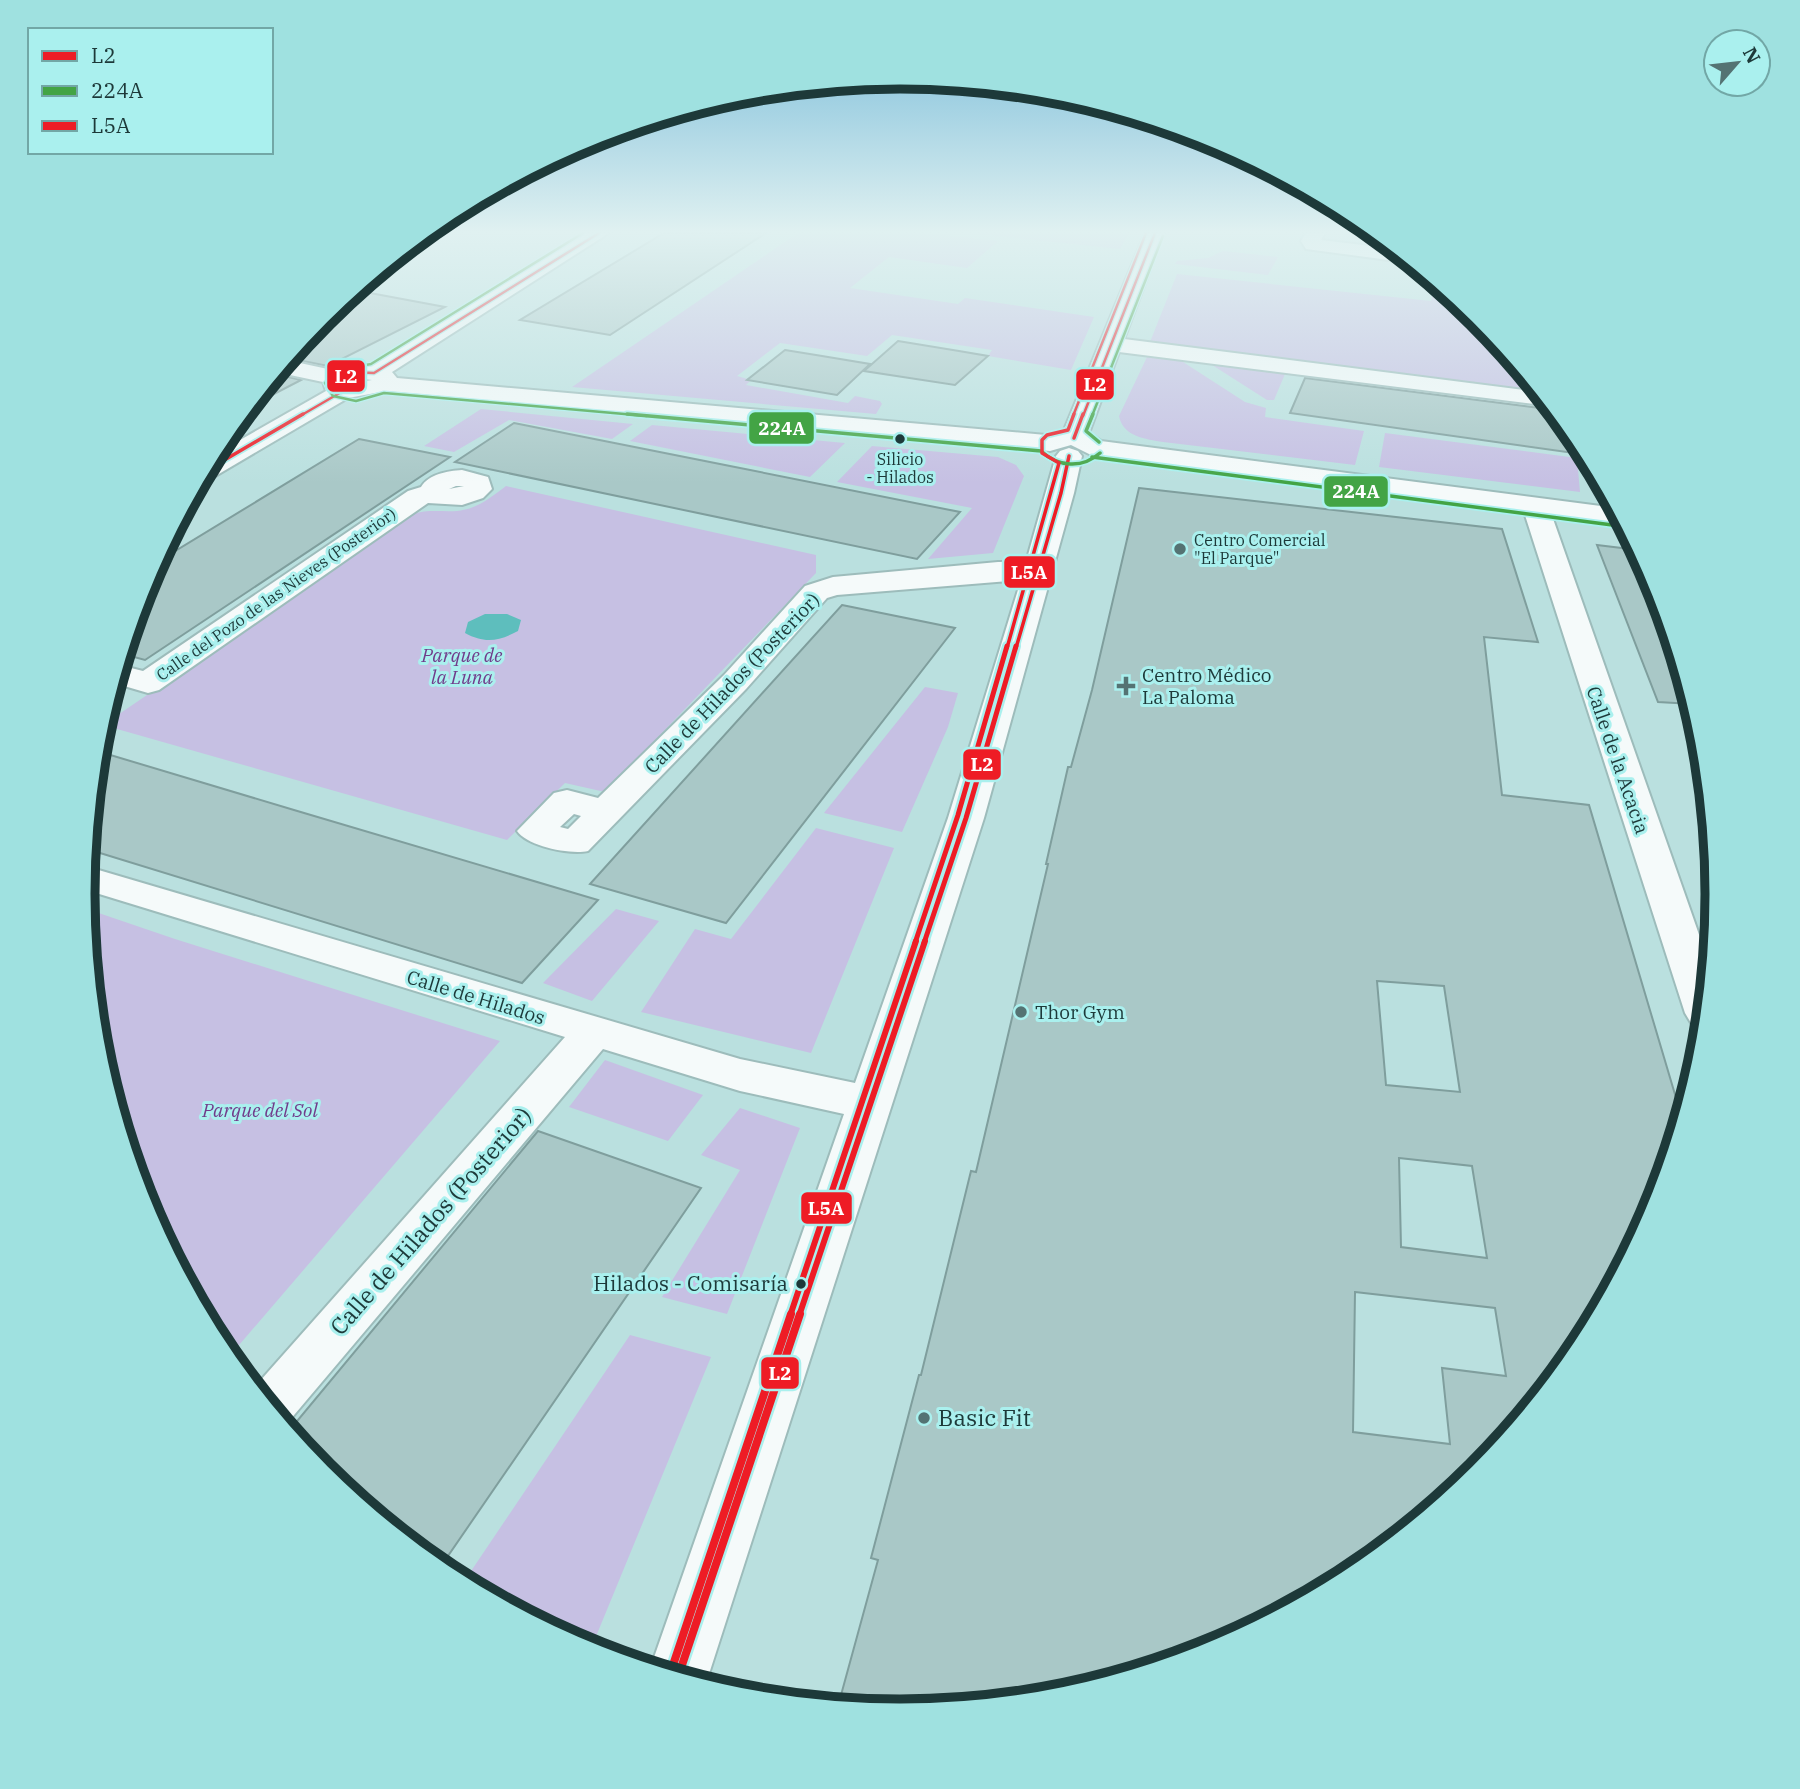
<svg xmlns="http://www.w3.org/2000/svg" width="1800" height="1789" font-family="'IBM Plex Serif',serif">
<rect width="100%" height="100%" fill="#bae0df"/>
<g fill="#c6c0e3">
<path d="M798 233H926L998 241 967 268 889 257 850 288 958 304 965 298 1094 317 1071 370 988 356 992 350 892 335 867 356 780 343 737 376 751 380 746 385 848 403 855 396 880 401 882 404 876 414 572 387Z"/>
<path d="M970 233H1129L1120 249Z"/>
<path d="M1223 251 1278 257 1268 275 1175 264 1177 261 1208 258Z"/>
<path d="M1177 274 1431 301 1436 282 1478 317 1541 393 1150 342Z"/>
<path d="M1147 357 1180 360 1245 402 1266 408 1265 417 1364 431 1355 465 1163 442C1146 439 1123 437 1119 416Z"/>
<path d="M1209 363 1285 374 1274 400H1267Z"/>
<path d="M481 409 633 424 612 439 509 420 454 452 424 446Z"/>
<path d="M652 425 845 443 810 477 630 441Z"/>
<path d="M1385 433 1577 458 1580 492 1379 467Z"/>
<path d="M872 446 998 457 1016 465 1024 476 993 553 928 559 972 508 837 482Z"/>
<path d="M506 486 816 555V573L605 792 565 783 507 840 103 725 413 514C428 509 442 512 457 511 477 509 490 498 506 486Z"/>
<path d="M925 687 958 693 948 727 902 832 824 813Z"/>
<path d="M816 828 894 848 811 1053 641 1012 695 929 731 939Z"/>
<path d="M84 908 175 939 500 1041 228 1358 220 1348 145 1207 98 1054Z"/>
<path d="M616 909 659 921 592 1001 543 983Z"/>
<path d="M605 1060 703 1095 668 1141 569 1107Z"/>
<path d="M740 1108 800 1128 727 1314 662 1297 740 1170 701 1155Z"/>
<path d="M630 1335 711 1357 590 1651 463 1583Z"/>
</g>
<path fill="#5ebebd" d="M485 614H507L521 620 518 631C499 641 485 644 465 633L468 622Z"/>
<g fill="#a9c8c7" stroke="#7f9e9d" stroke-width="2" fill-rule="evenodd">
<path d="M664 233H766L610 335 520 320Z"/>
<path d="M354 290 445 307 328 366 288 358 322 316Z"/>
<path d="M898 341 959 351 988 356 955 385 864 371Z"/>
<path d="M785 350 816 355 870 364 837 395 747 380Z"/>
<path d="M275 374 301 380 247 408Z"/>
<path d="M1305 378 1555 410 1580 441 1588 455 1290 413Z"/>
<path d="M514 423 730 466 960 512 917 559 455 462Z"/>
<path d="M359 439 450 457 145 660 123 654 145 581 154 564Z"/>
<path d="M1139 488 1502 529 1538 642 1484 637 1502 795 1589 805 1682 1118 1655 1208 1579 1349 1478 1473 1354 1574 1212 1650 1059 1696 900 1712 838 1706 878 1560 871 1558 919 1375H921L971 1171 976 1172 1048 864H1046L1068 767H1071L1092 690ZM1377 981 1444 986 1460 1092 1386 1085ZM1399 1158 1472 1166 1487 1258 1401 1247ZM1355 1292 1495 1308 1506 1376 1442 1368 1450 1444 1353 1432Z"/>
<path d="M1597 545 1638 550 1655 582 1692 704 1658 702Z"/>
<path d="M842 605 955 628 726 923 590 884Z"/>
<path d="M97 751 294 810 598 900 522 983 87 849Z"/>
<path d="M538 1131 701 1188 439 1569 322 1472 288 1432Z"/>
</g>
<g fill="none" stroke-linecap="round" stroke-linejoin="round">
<defs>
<g id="minor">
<path d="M586 233H609L392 372 397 378 1046 435 1064 430 1145 233H1164L1124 339 1540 392 1551 406 1119 352 1089 433 1101 441 1616 508 1625 524 1552 516 1710 966 1704 1027 1691 1023 1685 1013 1524 512 1093 456 1071 445 1050 451 386 391 348 398 212 478 200 479 212 456 326 391 323 382 276 372 286 360 337 371 370 365ZM364 379 372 380 348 384Z"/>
<path d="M1306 233H1325L1321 240 1396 249 1410 261 1404 262 1306 249 1301 241Z"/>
<path d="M1069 448 1078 451 1082 456 1074 493 984 818 708 1677 705 1686 650 1669 844 1114 740 1091 603 1049 284 1427 253 1389 565 1037 83 889 85 866 740 1059 855 1083 948 818 1021 580 837 595 827 598 746 689 588 851C570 855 527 846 517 831L554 793 567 790 598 798 724 675 805 586 833 577 998 562H1026L1056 456 1060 451ZM574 814 581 816 568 829 560 827Z"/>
<path d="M462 470 488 477 492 489 483 498 462 505 428 503 159 690 148 693 114 683 119 665 143 671 408 491 421 487C429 474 447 471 462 470ZM456 486H464L449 489Z"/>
</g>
</defs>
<use href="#minor" stroke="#9dbcbb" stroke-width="4"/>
<use href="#minor" fill="#f5fafa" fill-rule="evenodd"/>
<defs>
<g id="bus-1-far4">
<path d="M300 416 343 391 336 388 334 383C346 374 359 372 374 373L599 233"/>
<path d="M1083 416 1155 233"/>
</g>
<g id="bus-1-far3">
<path d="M1074 438 1083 414"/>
<path d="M204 472 303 414"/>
<path d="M1016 648 1061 493 1069 456"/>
</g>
<path id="bus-1-far2" d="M924 943 966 818 1016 646"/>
<path id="bus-1-far1" d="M799 1316 925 941"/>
<path id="bus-1" d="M678 1677 800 1314"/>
<g id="bus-2-far1">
<path d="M583 233 371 364 338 370 325 383 333 396 356 401 384 393 647 416"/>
<path d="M1092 416 1163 236"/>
</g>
<g id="bus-2">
<path d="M627 414 1041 451C1058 467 1082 469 1100 453"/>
<path d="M1093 414 1086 431 1099 442"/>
<path d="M1092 457 1620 526"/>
</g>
<path id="bus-3-far4" d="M1073 416 1146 233"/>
<path id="bus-3-far3" d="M1007 648 1059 463 1042 453V440L1047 435 1068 430 1074 414"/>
<path id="bus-3-far2" d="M915 943 958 815 1007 646"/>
<path id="bus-3-far1" d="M790 1316 916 941"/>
<path id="bus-3" d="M670 1674 791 1314"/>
</defs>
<use href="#bus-1-far4" stroke="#aaf0ee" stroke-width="5"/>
<use href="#bus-1-far3" stroke="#aaf0ee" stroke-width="7"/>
<use href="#bus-1-far2" stroke="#aaf0ee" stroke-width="10"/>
<use href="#bus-1-far1" stroke="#aaf0ee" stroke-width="11"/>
<use href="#bus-1" stroke="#aaf0ee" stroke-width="13"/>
<use href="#bus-2-far1" stroke="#aaf0ee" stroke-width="5"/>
<use href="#bus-2" stroke="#aaf0ee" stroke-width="7"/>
<use href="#bus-3-far4" stroke="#aaf0ee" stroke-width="5"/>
<use href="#bus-3-far3" stroke="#aaf0ee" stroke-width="7"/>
<use href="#bus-3-far2" stroke="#aaf0ee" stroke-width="10"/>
<use href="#bus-3-far1" stroke="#aaf0ee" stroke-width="11"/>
<use href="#bus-3" stroke="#aaf0ee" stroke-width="13"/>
<use href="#bus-1-far4" stroke="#ee1c25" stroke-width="2.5"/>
<use href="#bus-1-far3" stroke="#ee1c25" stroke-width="3.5"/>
<use href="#bus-1-far2" stroke="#ee1c25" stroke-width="5"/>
<use href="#bus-1-far1" stroke="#ee1c25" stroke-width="6"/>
<use href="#bus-1" stroke="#ee1c25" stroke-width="8"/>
<use href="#bus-2-far1" stroke="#43a445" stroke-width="2.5"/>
<use href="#bus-2" stroke="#43a445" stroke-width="3.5"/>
<use href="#bus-3-far4" stroke="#ee1c25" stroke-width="2.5"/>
<use href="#bus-3-far3" stroke="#ee1c25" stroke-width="3.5"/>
<use href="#bus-3-far2" stroke="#ee1c25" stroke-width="5"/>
<use href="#bus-3-far1" stroke="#ee1c25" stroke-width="6"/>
<use href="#bus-3" stroke="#ee1c25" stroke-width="8"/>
</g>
<linearGradient id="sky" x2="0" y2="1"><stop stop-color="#71b8d7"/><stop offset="0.48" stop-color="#e0f1f1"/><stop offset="1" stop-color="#e0f1f1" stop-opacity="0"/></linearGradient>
<rect width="1800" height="483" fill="url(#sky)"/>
<g fill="#1d3939" stroke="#aaf0ee" stroke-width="2.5">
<circle cx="900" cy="439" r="6"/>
<circle cx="801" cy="1284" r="6"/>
</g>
<g fill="#547373" stroke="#aaf0ee" stroke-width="2.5">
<circle cx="1180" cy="549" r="7"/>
<path d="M1122.5 675.5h7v7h7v7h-7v7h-7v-7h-7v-7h7z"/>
<circle cx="1021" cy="1012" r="7"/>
<circle cx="924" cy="1418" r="7"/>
</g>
<g text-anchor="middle" stroke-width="6" stroke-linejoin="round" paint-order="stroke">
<g font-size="16" fill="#1d3939" stroke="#aaf0ee">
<text x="900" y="465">Silicio<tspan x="900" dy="18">- Hilados</tspan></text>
</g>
<g font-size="16" fill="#1d3939" stroke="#aaf0ee" text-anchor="start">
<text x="1194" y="546">Centro Comercial<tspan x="1194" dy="18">"El Parque"</tspan></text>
</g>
<g font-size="16" fill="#1d3939" stroke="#aaf0ee">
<text transform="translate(276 594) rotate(-35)" y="6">Calle del Pozo de las Nieves (Posterior)</text>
</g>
<g font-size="19" font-style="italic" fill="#713c8b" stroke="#aaf0ee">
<text x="462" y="662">Parque de<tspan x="462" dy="22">la Luna</tspan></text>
<text x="260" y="1117">Parque del Sol</text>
</g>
<g font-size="19" fill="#1d3939" stroke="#aaf0ee" text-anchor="start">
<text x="1142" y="682">Centro Médico<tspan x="1142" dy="22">La Paloma</tspan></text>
<text x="1035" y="1019">Thor Gym</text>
</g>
<g font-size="19" fill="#1d3939" stroke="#aaf0ee">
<text transform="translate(732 683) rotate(-46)" y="7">Calle de Hilados (Posterior)</text>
<text transform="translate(1618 760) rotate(71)" y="7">Calle de la Acacia</text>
<text transform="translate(476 997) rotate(17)" y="7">Calle de Hilados</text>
</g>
<g font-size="21" fill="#1d3939" stroke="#aaf0ee" text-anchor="end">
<text x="788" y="1291">Hilados - Comisaría</text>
</g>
<g font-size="23" fill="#1d3939" stroke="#aaf0ee">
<text transform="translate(431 1221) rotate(-49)" y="8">Calle de Hilados (Posterior)</text>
</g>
<g font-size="23" fill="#1d3939" stroke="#aaf0ee" text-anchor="start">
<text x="938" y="1426">Basic Fit</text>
</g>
</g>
<path d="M0 0H1800V1789H0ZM95 894a805 805 0 1 1 1610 0a805 805 0 1 1-1610 0Z" fill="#9fe1e0" fill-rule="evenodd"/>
<path fill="none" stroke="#1d3939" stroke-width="9" d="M95 894a805 805 0 1 1 1610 0a805 805 0 1 1-1610 0Z"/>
<g stroke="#aaf0ee" stroke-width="2.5">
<rect x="326" y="359" width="40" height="34" rx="7" fill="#ee1c25"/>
<rect x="1075" y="368" width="40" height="33" rx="7" fill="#ee1c25"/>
<rect x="748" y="411" width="67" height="34" rx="7" fill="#43a445"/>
<rect x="1323" y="475" width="66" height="33" rx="7" fill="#43a445"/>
<rect x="1003" y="555" width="53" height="34" rx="7" fill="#ee1c25"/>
<rect x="962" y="748" width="40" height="33" rx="7" fill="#ee1c25"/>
<rect x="800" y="1191" width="53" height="34" rx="7" fill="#ee1c25"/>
<rect x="760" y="1356" width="40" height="34" rx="7" fill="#ee1c25"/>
</g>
<g font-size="19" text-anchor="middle" font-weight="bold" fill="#fff">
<text x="346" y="383">L2</text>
<text x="1095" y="391">L2</text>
<text x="782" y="435">224A</text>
<text x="1356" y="498">224A</text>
<text x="1029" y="579">L5A</text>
<text x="982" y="771">L2</text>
<text x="826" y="1215">L5A</text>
<text x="780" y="1380">L2</text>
</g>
<rect x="28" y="28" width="245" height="126" fill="#aaf0ee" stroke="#72a7a6" stroke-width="2"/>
<rect x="42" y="51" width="35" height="10" fill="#ee1c25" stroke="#72a7a6" stroke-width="2"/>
<text x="91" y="63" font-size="21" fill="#1d3939">L2</text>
<rect x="42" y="86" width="35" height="10" fill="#43a445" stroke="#72a7a6" stroke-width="2"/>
<text x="91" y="98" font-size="21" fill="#1d3939">224A</text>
<rect x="42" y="121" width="35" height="10" fill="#ee1c25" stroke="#72a7a6" stroke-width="2"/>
<text x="91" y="133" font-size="21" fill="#1d3939">L5A</text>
<g transform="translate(1737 63) rotate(62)"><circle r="33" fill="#aaf0ee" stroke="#72a7a6" stroke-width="2"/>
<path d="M0-5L12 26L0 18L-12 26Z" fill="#547373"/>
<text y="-10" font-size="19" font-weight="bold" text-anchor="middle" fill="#1d3939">N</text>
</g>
</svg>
